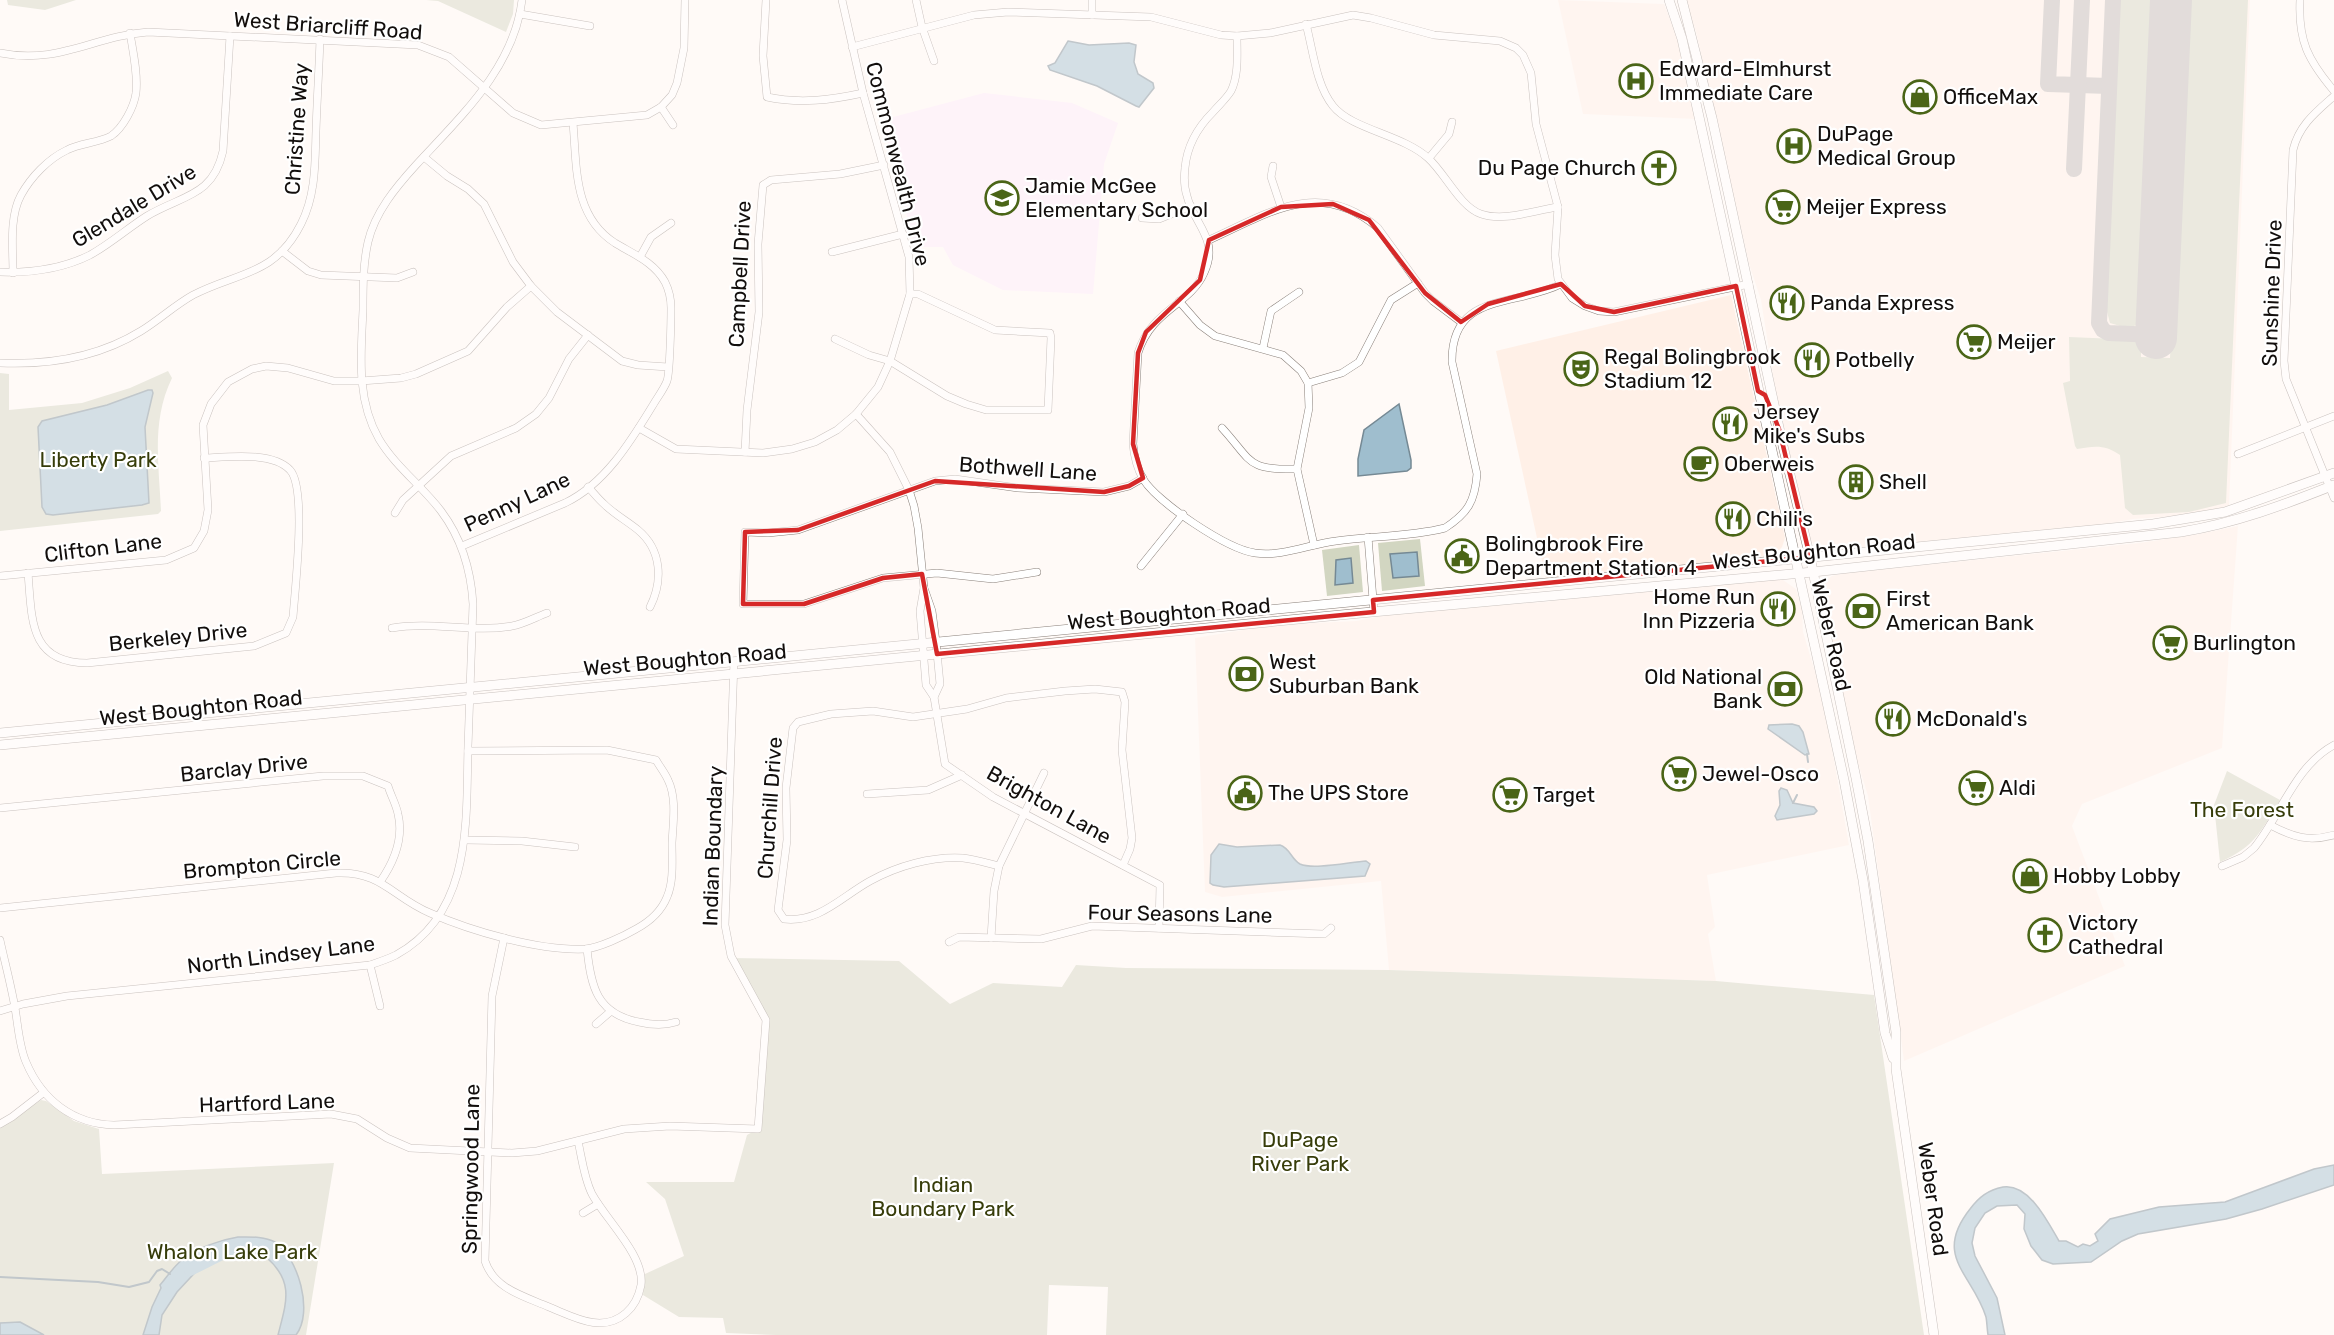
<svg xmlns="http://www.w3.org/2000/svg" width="2334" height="1335" font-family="Rubik,sans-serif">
<rect width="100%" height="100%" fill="#fffaf7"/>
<g fill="#fff0e7">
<path d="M1558 0 1664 4 1679 42 1696 119 1583 114Z"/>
<path d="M1685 0H2250L2229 506 2206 514 2133 519 2101 525 1834 550H1821L1815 546 1809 538 1776 394 1761 300 1749 264 1696 32Z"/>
<path d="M1731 295 1785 538 1782 547 1775 554 1752 558 1546 579 1496 351Z"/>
<path d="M2238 526 2222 748 2082 804 2072 826 2125 966 1904 1061 1868 796 1857 760 1824 605 1822 587 1825 581 1832 576 1846 573 2139 543 2199 534Z"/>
<path d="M1761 580H1783L1796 589 1802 609 1803 632 1823 698 1849 845 1707 875 1715 927 1708 934 1716 981 1389 970 1381 881 1222 897 1205 892 1195 638 1273 625 1356 621 1392 614 1468 607 1545 602 1581 596Z"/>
</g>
<path fill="#fdeafb" d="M984 93 1072 103 1118 123 1104 164 1093 294 1003 290 953 265 943 247H915L882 120Z"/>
<path fill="#fdedeb" d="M1806 131 1811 155 1783 162 1777 137Z"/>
<g fill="#d2d6c1">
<path d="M7 0H76L45 10 8 5Z"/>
<path d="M426 0H514L513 14 506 32 438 1Z"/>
<path d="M2119 0H2157L2144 323 2127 328 2110 323 2106 308Z"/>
<path d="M2183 0H2248L2226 503 2189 512 2133 515 2125 508 2120 455C2105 444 2094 446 2077 449L2075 446 2063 383 2070 381 2069 337 2141 340V357L2170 358 2171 338H2169Z"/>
<path d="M168 371 172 378C151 421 159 465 161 511L158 514 0 531V373L9 374V410L82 403 130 388Z"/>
<path d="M1420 539 1425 586 1382 591 1378 543Z"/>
<path d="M1359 545 1363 592 1327 596 1322 550Z"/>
<path d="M2227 771 2280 800C2261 831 2255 847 2220 862L2214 805Z"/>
<path d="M730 958 899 961 950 1004 993 983 1062 987 1076 965 1126 968 1389 970 1716 981 1874 995 1924 1335H1106L1108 1287 1049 1285 1047 1335H776L726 1333 723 1318 679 1317 643 1295 645 1274 684 1256 665 1199 646 1182H734L747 1135 758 1129 763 1021Z"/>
<path d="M41 1100 46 1101 74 1121 99 1129 102 1174 334 1163 306 1335H0V1128Z"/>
</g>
<g fill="#9fbece" stroke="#758994" stroke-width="1.5">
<path d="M1068 41 1089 45 1129 43 1136 45 1134 62 1138 74 1153 83 1154 88 1139 107 1136 106 1097 86 1050 70 1048 66 1055 63Z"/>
<path d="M148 390H152L153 393 145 427 149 503 142 505 53 515 46 514 42 507 38 427 42 421 107 405Z"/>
<path d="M1399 404 1411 460V468L1407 471 1358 476V459L1364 430Z"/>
<path d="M1417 552 1419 576 1393 578 1390 554Z"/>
<path d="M1351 558 1353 583 1335 585 1336 560Z"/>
<path d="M1792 724 1799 726 1803 732 1809 754 1805 755 1768 729 1769 725Z"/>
<path d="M1781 788 1787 790 1793 803 1814 807 1817 811 1814 814 1777 820 1775 816 1780 805 1779 791Z"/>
<path d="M1219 844 1237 847 1280 845C1290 848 1291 859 1300 864 1313 870 1350 862 1366 861L1370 864 1365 876 1224 887 1213 885 1210 883 1211 855Z"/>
<path d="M2334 1165V1185L2262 1209 2226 1219 2138 1234 2122 1241 2091 1262 2053 1264 2042 1260 2031 1246 2024 1229 2025 1214 2017 1205 1997 1206 1985 1213 1975 1228 1972 1243 1975 1256 1997 1298 2005 1335H1988C1987 1329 1987 1322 1986 1317 1973 1274 1932 1257 1970 1209 1979 1197 1988 1190 2003 1187 2029 1183 2048 1222 2059 1241H2066L2078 1247 2083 1244 2090 1246 2098 1241 2095 1234 2110 1219 2159 1207 2225 1202 2314 1169Z"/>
<path d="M238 1237C249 1237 264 1236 275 1242 298 1257 314 1312 296 1335H278C286 1303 295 1282 266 1257 259 1251 247 1254 240 1248L203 1264 177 1292 162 1315 159 1335H143L152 1307 161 1288 160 1285C167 1277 173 1267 182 1260 197 1248 219 1240 238 1237Z"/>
<path d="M20 1322 44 1335H0V1323Z"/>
</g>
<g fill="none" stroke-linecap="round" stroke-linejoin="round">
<g stroke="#758994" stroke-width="2">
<path d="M1807 754 1808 762"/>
<path d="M1793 803 1797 795"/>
<path d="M0 1277 98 1282 129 1287 149 1282 157 1271 162 1269 170 1274"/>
</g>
<path stroke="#9fbece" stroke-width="12" d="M190 1270 228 1251 251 1246"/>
<g stroke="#beb9b6" stroke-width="16">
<path d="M2052 0 2048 84 2109 86"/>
<path d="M2113 0 2099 323 2103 330 2108 333 2157 335"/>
<path d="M2074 169 2082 0"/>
</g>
<path stroke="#beb9b6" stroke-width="42" d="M2156 338 2171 0"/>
<defs>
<g id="street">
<path d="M766 0 763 56 767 97C800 104 831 100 863 93"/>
<path d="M916 0 922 27 934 61"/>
<path d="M2300 0C2298 41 2308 60 2334 91"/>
<path d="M520 14 590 26"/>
<path d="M1092 15V0"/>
<path d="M1306 24C1313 50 1316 85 1333 106 1351 129 1403 135 1428 158 1445 173 1460 207 1481 214 1504 222 1535 210 1558 207"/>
<path d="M1237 36C1237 54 1239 75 1231 91 1226 99 1219 105 1213 112 1197 128 1187 145 1185 168 1184 177 1184 187 1187 196 1194 225 1220 239 1204 273 1190 305 1151 310 1138 353L1133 444C1134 456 1137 468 1143 479 1158 503 1227 549 1255 553 1282 557 1310 544 1336 541 1372 536 1409 537 1445 528 1468 513 1475 501 1477 474L1452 362C1451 291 1516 307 1561 284"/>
<path d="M852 47 974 15 1008 12 1151 17 1221 35 1237 36 1270 33 1353 15 1371 18 1434 35 1500 41 1516 48 1523 55 1531 73 1536 124 1558 207 1555 255 1558 279 1572 298 1585 306 1599 311 1614 312 1749 284"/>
<path d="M0 53C58 65 94 36 148 32L418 45 449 57 513 113 541 125 647 115 661 107 672 95 677 83 684 48 685 0"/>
<path d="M2334 96C2316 112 2299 125 2293 150L2284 361 2286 379 2334 498"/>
<path d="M661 107 673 125"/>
<path d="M424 157 447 176 468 189 484 204 513 262 531 286 557 312 622 361 638 365 668 367"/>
<path d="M1429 158 1449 134 1452 122"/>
<path d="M1273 166 1271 177 1281 207"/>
<path d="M1142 218 1159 219 1191 206"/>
<path d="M1209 240C1267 214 1319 177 1378 228L1425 293 1433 301 1461 322"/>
<path d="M282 251 308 271 321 275 397 278 413 272"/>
<path d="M832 252 903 234"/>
<path d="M640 257 651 237 671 223"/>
<path d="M0 272C31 273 62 269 90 255 110 244 128 228 147 216 182 195 213 197 223 151L230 36"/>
<path d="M13 273C13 249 9 217 21 195 31 177 48 159 67 150 80 143 98 143 111 136 123 128 134 107 136 93 138 73 133 52 130 33"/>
<path d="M1179 301 1200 325 1215 336 1283 355 1301 371 1308 383 1309 408 1297 469 1314 545"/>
<path d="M835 339 869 355 890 361 947 396 966 404 986 410H1048L1051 338 1050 333 995 330 918 294H910"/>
<path d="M1263 348 1271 311 1299 292"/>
<path d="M0 363C48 365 99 357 141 331 159 320 175 305 193 295 237 272 275 276 301 224 316 195 315 162 316 131 317 100 319 70 320 39"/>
<path d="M1308 383 1342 373 1359 362 1391 300 1418 283"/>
<path d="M856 414 890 452 909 490 914 506 918 528 924 588 932 611 936 642 940 684 934 697"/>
<path d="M639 428 676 449 763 453 792 449 815 442 837 430 856 414 878 387 890 361 910 294 909 257 863 93 842 0"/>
<path d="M1222 428C1253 462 1246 470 1297 469"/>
<path d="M745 452 747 410 759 312 758 244 763 185 771 180 840 174 884 165"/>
<path d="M2238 454 2334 416"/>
<path d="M588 487C593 492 598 499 604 504 614 514 627 521 638 530 662 550 663 581 650 607"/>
<path d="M395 513 403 500 451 456 516 428 536 414 549 398 569 359 588 335"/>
<path d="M1368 537 1374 612"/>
<path d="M462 546 565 503C605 484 631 441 653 405 657 398 664 389 667 381 670 372 671 320 671 308 671 299 669 290 665 282 654 262 633 254 615 243 573 216 577 167 573 123"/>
<path d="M1141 566 1183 514"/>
<path d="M1037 572 993 579 937 573 883 578 804 604H743L745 532 768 533 798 530 935 481 955 479 1018 488 1104 492 1129 486 1143 478"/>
<path d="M28 573C32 619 29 663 87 663L254 646 286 633 293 617C295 589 307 488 290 470 273 451 227 457 204 458"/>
<path d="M0 576 166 560 194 548 204 531 208 510 203 425 211 404 228 382 252 369 266 366 288 368 334 381H361L401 378 416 374 468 351 507 307 531 286"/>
<path d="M924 588 920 611 926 685 934 697 945 764 993 797 1160 885 1159 928"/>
<path d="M392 628C432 621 473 633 512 626 524 624 536 617 547 613"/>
<path d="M867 794 928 790 962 775"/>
<path d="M0 808 323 776H363L388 786C391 796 396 804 398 814 404 839 394 862 380 882"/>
<path d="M2270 825C2293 837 2308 842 2334 835"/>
<path d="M466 840 522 841 575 847"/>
<path d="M999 866C987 863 974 859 963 858 932 856 897 866 870 881 841 897 819 923 784 919L778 910 787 840 786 788 793 728 798 722 831 714 873 711 913 717 967 709 1006 698 1065 691 1095 689 1122 692 1125 702 1122 750 1132 838 1130 849 1123 865"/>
<path d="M2222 866 2243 857 2254 848C2281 815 2295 766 2334 745"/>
<path d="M0 908 336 873C382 871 392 897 430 913 471 931 539 951 585 949 599 948 624 936 636 929 649 922 661 912 667 897 674 881 672 860 672 843 673 823 677 798 668 780 665 773 660 767 656 760L607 750 468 751"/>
<path d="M504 938 492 996 485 1261C494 1289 524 1296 549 1307 574 1317 602 1334 626 1313 634 1306 639 1296 641 1285 645 1256 606 1220 592 1194 584 1178 582 1159 578 1141"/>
<path d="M991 938 994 891 999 866 1044 773"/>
<path d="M0 940C5 963 11 985 15 1008 18 1025 19 1046 26 1062 42 1100 73 1124 114 1125L331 1114 357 1119 387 1138 410 1148 512 1153 537 1151 624 1129 670 1126 758 1129 766 1020 731 956 725 925 734 661"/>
<path d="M949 942 959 937 1041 939 1092 926 1324 934 1331 928"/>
<path d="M587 949C591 987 597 1014 639 1022 652 1025 663 1026 676 1022"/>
<path d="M370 965 380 1006"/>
<path d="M0 1011 23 1004 67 996 370 965C379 962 388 959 396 955 473 913 466 820 468 746 470 699 471 652 473 604 471 570 462 539 441 511 422 486 395 466 379 439 356 399 361 354 363 310 363 287 363 264 368 242 375 212 396 187 416 165 460 117 514 68 522 0"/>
<path d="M596 1024 610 1012"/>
<path d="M0 1124 12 1117 43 1093"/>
<path d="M583 1213 598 1204"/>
</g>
<g id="secondary">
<path d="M1669 0 1682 39 1844 780 1863 880 1885 1033 1893 1058"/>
<path d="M1682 0 1712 118 1783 446 1810 557 1856 778 1868 841 1896 1032V1069L1934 1335"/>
<path d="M0 733 2153 524 2225 512 2334 473"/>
<path d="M0 745 1361 613 1813 572 2181 532C2235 523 2284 505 2334 485"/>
</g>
</defs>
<use href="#street" stroke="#8a807a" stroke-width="8"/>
<use href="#secondary" stroke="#8a807a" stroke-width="10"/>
<use href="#street" stroke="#fff" stroke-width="7"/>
<use href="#secondary" stroke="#fff" stroke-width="9"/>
</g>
<path d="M0 0H2334V1335H0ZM1333 204 1369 220 1425 293 1461 322 1488 304 1561 284 1585 306 1614 312 1736 286 1758 391 1765 395 1779 429 1810 557 1373 600 1374 612 937 654 922 574 883 578 804 604H743L745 532 798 530 935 481 1104 492 1129 486 1143 478 1133 444 1138 353 1146 332 1200 280 1209 240 1281 207Z" fill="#fffaf7" fill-opacity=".55" fill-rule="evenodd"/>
<path fill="none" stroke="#d62828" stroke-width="4.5" stroke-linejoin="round" d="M1333 204 1369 220 1425 293 1461 322 1488 304 1561 284 1585 306 1614 312 1736 286 1758 391 1765 395 1779 429 1810 557 1373 600 1374 612 937 654 922 574 883 578 804 604H743L745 532 798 530 935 481 1104 492 1129 486 1143 478 1133 444 1138 353 1146 332 1200 280 1209 240 1281 207Z"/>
<defs>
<symbol id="hospital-ring" viewBox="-11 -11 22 22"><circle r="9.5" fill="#fff" stroke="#4a6517" stroke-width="1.5"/><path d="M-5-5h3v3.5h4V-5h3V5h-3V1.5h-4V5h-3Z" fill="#4a6517"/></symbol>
<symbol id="shop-ring" viewBox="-11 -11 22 22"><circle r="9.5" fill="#fff" stroke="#4a6517" stroke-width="1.5"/><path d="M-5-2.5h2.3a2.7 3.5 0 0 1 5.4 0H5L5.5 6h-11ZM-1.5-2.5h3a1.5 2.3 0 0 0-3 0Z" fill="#4a6517"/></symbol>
<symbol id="church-ring" viewBox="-11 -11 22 22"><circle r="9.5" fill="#fff" stroke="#4a6517" stroke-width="1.5"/><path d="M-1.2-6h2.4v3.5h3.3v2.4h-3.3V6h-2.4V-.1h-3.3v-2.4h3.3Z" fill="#4a6517"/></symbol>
<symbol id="school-ring" viewBox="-11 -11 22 22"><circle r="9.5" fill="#fff" stroke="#4a6517" stroke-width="1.5"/><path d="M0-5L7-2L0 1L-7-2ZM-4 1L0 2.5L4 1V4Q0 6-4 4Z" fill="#4a6517"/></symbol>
<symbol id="supermarket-ring" viewBox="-11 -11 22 22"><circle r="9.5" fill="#fff" stroke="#4a6517" stroke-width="1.5"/><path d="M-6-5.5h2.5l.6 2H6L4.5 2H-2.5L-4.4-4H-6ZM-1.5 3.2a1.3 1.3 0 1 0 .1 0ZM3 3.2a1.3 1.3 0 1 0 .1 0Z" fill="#4a6517"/></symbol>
<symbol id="restaurant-ring" viewBox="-11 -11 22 22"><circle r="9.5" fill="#fff" stroke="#4a6517" stroke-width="1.5"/><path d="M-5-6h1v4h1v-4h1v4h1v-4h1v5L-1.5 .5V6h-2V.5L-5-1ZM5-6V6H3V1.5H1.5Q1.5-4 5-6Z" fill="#4a6517"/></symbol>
<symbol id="theatre-ring" viewBox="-11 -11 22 22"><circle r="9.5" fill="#fff" stroke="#4a6517" stroke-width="1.5"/><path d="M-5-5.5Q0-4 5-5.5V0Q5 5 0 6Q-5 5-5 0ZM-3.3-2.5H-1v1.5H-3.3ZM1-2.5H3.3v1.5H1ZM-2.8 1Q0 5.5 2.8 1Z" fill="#4a6517"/></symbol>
<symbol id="cafe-ring" viewBox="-11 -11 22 22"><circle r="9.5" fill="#fff" stroke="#4a6517" stroke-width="1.5"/><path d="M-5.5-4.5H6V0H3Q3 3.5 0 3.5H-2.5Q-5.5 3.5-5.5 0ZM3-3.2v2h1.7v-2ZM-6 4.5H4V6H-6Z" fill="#4a6517"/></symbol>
<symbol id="building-ring" viewBox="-11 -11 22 22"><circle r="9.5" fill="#fff" stroke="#4a6517" stroke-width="1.5"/><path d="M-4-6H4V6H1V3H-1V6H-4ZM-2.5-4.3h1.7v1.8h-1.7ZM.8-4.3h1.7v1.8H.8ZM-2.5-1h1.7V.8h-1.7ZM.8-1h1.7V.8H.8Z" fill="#4a6517"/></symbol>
<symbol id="civic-ring" viewBox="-11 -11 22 22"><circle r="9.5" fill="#fff" stroke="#4a6517" stroke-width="1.5"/><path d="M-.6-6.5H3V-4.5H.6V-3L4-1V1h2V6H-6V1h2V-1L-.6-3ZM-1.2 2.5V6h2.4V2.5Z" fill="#4a6517"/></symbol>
<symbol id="bank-ring" viewBox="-11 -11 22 22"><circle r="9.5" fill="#fff" stroke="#4a6517" stroke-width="1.5"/><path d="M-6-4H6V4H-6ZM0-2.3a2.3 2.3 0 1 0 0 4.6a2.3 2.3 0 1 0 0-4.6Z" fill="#4a6517"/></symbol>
</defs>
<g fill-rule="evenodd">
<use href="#hospital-ring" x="1617" y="62" width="38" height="38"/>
<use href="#shop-ring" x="1901" y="78" width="38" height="38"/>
<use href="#hospital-ring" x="1775" y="127" width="38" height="38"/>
<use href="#church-ring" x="1640" y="149" width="38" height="38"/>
<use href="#school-ring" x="983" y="179" width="38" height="38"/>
<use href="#supermarket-ring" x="1764" y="188" width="38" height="38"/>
<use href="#restaurant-ring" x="1768" y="284" width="38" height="38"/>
<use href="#supermarket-ring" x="1955" y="323" width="38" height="38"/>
<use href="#restaurant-ring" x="1793" y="341" width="38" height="38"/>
<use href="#theatre-ring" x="1562" y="350" width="38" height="38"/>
<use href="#restaurant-ring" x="1711" y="405" width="38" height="38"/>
<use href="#cafe-ring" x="1682" y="445" width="38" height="38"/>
<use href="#building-ring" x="1837" y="463" width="38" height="38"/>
<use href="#restaurant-ring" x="1714" y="500" width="38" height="38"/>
<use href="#civic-ring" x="1443" y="537" width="38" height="38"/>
<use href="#restaurant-ring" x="1759" y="590" width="38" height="38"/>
<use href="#bank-ring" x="1844" y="592" width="38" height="38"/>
<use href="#supermarket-ring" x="2151" y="624" width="38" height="38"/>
<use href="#bank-ring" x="1227" y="655" width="38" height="38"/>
<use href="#bank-ring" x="1766" y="670" width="38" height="38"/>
<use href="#restaurant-ring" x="1874" y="700" width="38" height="38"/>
<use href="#supermarket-ring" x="1660" y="755" width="38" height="38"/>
<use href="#supermarket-ring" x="1957" y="769" width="38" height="38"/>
<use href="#civic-ring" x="1226" y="774" width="38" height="38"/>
<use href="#supermarket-ring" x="1491" y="776" width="38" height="38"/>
<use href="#shop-ring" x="2011" y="857" width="38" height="38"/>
<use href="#church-ring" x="2026" y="916" width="38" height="38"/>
</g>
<g text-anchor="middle" stroke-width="4.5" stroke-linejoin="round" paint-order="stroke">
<g font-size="21" fill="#120e0c" stroke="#fff">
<text transform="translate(328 26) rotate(4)" y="7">West Briarcliff Road</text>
<text transform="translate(297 129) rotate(-86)" y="7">Christine Way</text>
<text transform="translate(898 164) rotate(76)" y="7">Commonwealth Drive</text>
<text transform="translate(134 206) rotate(-31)" y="7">Glendale Drive</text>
<text transform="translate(740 274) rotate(-87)" y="7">Campbell Drive</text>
<text transform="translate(2272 293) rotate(-88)" y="7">Sunshine Drive</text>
<text transform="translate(1028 469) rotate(4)" y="7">Bothwell Lane</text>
<text transform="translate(517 502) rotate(-25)" y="7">Penny Lane</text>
<text transform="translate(103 548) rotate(-7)" y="7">Clifton Lane</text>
<text transform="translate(1814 552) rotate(-6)" y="7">West Boughton Road</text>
<text transform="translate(1169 614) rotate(-5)" y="7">West Boughton Road</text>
<text transform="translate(1831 635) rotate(77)" y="7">Weber Road</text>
<text transform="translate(178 637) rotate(-6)" y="7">Berkeley Drive</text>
<text transform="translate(685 660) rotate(-5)" y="7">West Boughton Road</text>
<text transform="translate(201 708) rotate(-6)" y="7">West Boughton Road</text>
<text transform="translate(244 768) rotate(-6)" y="7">Barclay Drive</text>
<text transform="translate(1049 805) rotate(29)" y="7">Brighton Lane</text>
<text transform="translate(770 808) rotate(-86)" y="7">Churchill Drive</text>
<text transform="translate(713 846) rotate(-88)" y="7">Indian Boundary</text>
<text transform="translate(262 865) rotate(-5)" y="7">Brompton Circle</text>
<text transform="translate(1180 914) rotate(1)" y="7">Four Seasons Lane</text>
<text transform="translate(281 955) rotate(-7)" y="7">North Lindsey Lane</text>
<text transform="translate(267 1103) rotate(-2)" y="7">Hartford Lane</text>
<text transform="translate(471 1169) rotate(-89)" y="7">Springwood Lane</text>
<text transform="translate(1933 1199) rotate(82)" y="7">Weber Road</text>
</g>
<g font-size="21" fill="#120e0c" stroke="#fff" text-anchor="start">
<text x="1659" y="76">Edward-Elmhurst<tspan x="1659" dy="24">Immediate Care</tspan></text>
<text x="1943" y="104">OfficeMax</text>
<text x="1817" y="141">DuPage<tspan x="1817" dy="24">Medical Group</tspan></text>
<text x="1636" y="175" text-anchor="end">Du Page Church</text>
<text x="1025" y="193">Jamie McGee<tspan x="1025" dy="24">Elementary School</tspan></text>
<text x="1806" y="214">Meijer Express</text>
<text x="1810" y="310">Panda Express</text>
<text x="1997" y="349">Meijer</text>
<text x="1604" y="364">Regal Bolingbrook<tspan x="1604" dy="24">Stadium 12</tspan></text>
<text x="1835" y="367">Potbelly</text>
<text x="1753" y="419">Jersey<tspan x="1753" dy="24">Mike's Subs</tspan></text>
<text x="1724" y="471">Oberweis</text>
<text x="1879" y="489">Shell</text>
<text x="1756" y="526">Chili's</text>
<text x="1485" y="551">Bolingbrook Fire<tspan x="1485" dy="24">Department Station 4</tspan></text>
<text x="1755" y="604" text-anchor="end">Home Run<tspan x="1755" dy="24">Inn Pizzeria</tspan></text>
<text x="1886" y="606">First<tspan x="1886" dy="24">American Bank</tspan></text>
<text x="2193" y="650">Burlington</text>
<text x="1269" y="669">West<tspan x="1269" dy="24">Suburban Bank</tspan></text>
<text x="1762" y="684" text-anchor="end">Old National<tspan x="1762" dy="24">Bank</tspan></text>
<text x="1916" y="726">McDonald's</text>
<text x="1702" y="781">Jewel-Osco</text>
<text x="1999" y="795">Aldi</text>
<text x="1268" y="800">The UPS Store</text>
<text x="1533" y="802">Target</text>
<text x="2053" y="883">Hobby Lobby</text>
<text x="2068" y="930">Victory<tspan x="2068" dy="24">Cathedral</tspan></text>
</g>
<g font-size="21" fill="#373d0a" stroke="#fff">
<text x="98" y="467">Liberty Park</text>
<text x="2242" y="817">The Forest</text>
<text x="1300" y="1147">DuPage<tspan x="1300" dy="24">River Park</tspan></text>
<text x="943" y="1192">Indian<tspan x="943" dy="24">Boundary Park</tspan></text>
<text x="232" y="1259">Whalon Lake Park</text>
</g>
</g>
</svg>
